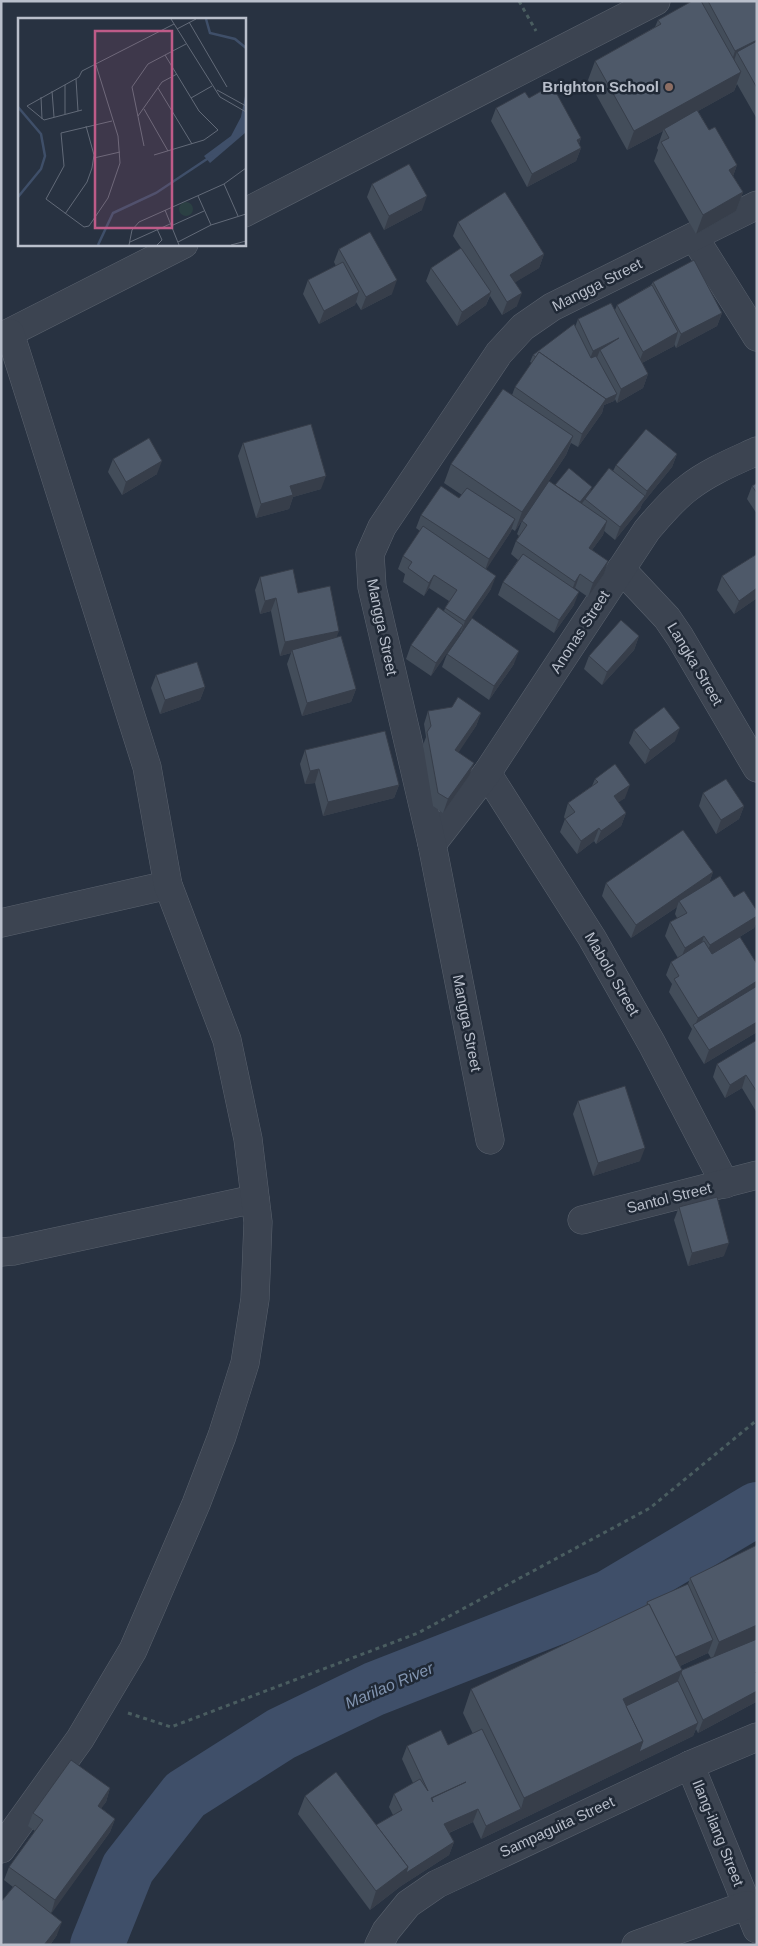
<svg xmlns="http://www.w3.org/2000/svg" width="758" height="1946" font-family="Helvetica,sans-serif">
<rect width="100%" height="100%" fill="#283241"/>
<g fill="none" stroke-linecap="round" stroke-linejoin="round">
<path stroke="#3f4f69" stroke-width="54" d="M97 1945 128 1868 185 1795 281 1734 374 1689 609 1597 757 1509"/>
<defs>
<g id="minor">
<path d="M244 213 656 1"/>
<path d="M694 237 757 337"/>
<path d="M1 337 184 244"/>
<path d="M621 569 667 618 680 637 757 768"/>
<path d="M487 773 592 938 652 1044 725 1184"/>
<path d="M432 844 487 773 647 530C660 515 672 500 688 488 708 472 733 462 757 451"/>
<path d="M1 923 168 885"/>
<path d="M490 1140 432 844 372 587 370 554 382 527 499 353 523 327 552 307 757 205"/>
<path d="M582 1220 757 1175"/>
<path d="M1 1252 13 1251 255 1199"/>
<path d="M690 1765 757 1929"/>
<path d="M1 1849 80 1739 133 1650 196 1504 222 1436 245 1363 255 1299 258 1222 248 1139 227 1040 168 885 147 767 10 333"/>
<path d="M379 1945 386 1931 408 1904 437 1884 690 1765 757 1737"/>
<path d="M636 1945 747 1905"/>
</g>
</defs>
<use href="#minor" stroke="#5a626e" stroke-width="29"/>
<g stroke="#4a5d60" stroke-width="3" stroke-dasharray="4 4" stroke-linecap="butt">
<path d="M519 1 536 31"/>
<path d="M128 1713 171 1727 418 1633 650 1508 757 1420"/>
</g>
<use href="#minor" stroke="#3c4451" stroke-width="28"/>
</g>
<g fill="#434d5a" fill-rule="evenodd">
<path d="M703 1H756L757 3V119L737 84 734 91 698 111 709 130 737 165 733 176 743 192 736 211 696 234 654 161 658 150 657 148 663 131 627 150 588 80 595 61 655 27 658 20 702 3Z"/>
<path d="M529 98 581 138 579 144 581 148 576 161 527 187 491 121 496 108Z"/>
<path d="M372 184 422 210 384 230 367 197Z"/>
<path d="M458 222 544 254 539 268 515 282 517 306 502 315 490 296 486 305 457 326 426 281 431 268 461 248 453 236Z"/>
<path d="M339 249 392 294 361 310 356 302 355 305 319 324 303 294 308 280 336 266 334 262Z"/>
<path d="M653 282 722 313 717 326 676 348 674 344V346L642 363 648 374 643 388 617 403 615 399 614 401 604 405 602 413 578 447 571 443 566 455 515 531 512 529 510 533 486 569 491 589 431 676 406 659 411 645 444 611 445 608 449 601 429 588 424 596 403 582 405 574 398 569 403 556 420 531 416 528 421 515 459 498 462 495 444 483 451 464 512 395 515 387 532 363 530 362 533 355 575 327 578 319 615 310 617 305 651 285Z"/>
<path d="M243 443 321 489 293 497 289 509 256 518 238 456Z"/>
<path d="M677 454 672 467 642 504 640 509 615 540 604 531 603 535 592 550 608 561 604 574 588 597 575 588 574 589V605L554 633 498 595 503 582 518 560 511 554 516 541 519 536 517 534 522 521 555 485 590 493 613 471 616 465Z"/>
<path d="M113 459 157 474 122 495 108 472Z"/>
<path d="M757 483V514L747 499 752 486Z"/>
<path d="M757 554V598L734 614 717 590 722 576Z"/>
<path d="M260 577 298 593 337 637 356 689 351 702 302 716 287 664 291 653 280 656 271 611 260 614 255 590Z"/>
<path d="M639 636 634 650 602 685 584 669 589 656Z"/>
<path d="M447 654 514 664 489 700 442 667Z"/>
<path d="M156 675 205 687 200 700 160 714 151 688Z"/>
<path d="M428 711 481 713 476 726 458 752 469 776 443 813 433 806 423 745 426 737 424 724Z"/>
<path d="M634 730 675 741 645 764 629 743Z"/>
<path d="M305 750 399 785 394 798 323 816 315 783 305 784 300 764Z"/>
<path d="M595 779 625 798 618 802 626 813 621 826 596 844 594 841 577 854 560 832 565 819 564 817 568 803 592 786Z"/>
<path d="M703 793 744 806 739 819 716 834 699 806Z"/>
<path d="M713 872 709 883 757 911V921L754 928 712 954 757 964V1032L704 1064 688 1038 692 1029 669 992 672 984 666 975 671 962 678 958 665 936 670 922 677 918 675 914 677 907 631 938 602 896 606 883Z"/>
<path d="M757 1040V1113L742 1088 725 1098 713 1077 717 1064Z"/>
<path d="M578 1101 640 1161 593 1176 573 1114Z"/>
<path d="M679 1207 724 1256 688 1266 674 1220Z"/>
<path d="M757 1545V1701L756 1702 698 1733 696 1729 693 1736 481 1839 473 1822 449 1833 454 1842 449 1855 401 1886 370 1910 298 1814 305 1796 376 1825 393 1815 389 1807 394 1794 413 1783 402 1759 407 1746 448 1745 473 1734 463 1713 471 1689 645 1606 647 1602 688 1584 690 1578ZM708 1653 711 1658 682 1670 680 1666Z"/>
<path d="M110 1788 106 1802 101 1808 115 1819 110 1832 51 1913 57 1935 50 1945H1V1902L13 1887 4 1880 9 1867 35 1831 28 1826 33 1813Z"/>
</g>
<g fill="#373e4a">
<path d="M757 40V55L737 52 731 69 729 70 735 51Z"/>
<path d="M741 72 734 91 664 130V129L663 131 627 150 634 131Z"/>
<path d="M581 138 576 150 581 148 576 161 527 187 532 174 577 140Z"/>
<path d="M737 165 730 184 729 170Z"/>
<path d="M743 192 736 211 696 234 703 215Z"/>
<path d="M427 196 422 210 384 230 389 216Z"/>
<path d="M544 254 539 268 506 288 510 275Z"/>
<path d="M397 280 392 294 361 310 366 297Z"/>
<path d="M359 292 355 305 319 324 324 311Z"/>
<path d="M491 292 486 305 457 326 462 312Z"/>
<path d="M522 293 517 306 502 315 507 302Z"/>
<path d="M722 313 717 326 676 348 681 334Z"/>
<path d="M678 332 674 346 638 365 643 352Z"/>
<path d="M619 338 600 350 596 360 588 364 593 351Z"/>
<path d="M648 374 643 388 617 403 621 389Z"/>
<path d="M617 394 614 401 604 405 602 413 578 447 582 434 600 402Z"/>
<path d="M573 436 566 455 515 531 522 512Z"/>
<path d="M677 454 672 467 642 504 640 509 615 540 620 527 645 496 647 491Z"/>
<path d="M162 461 157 474 122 495 126 482Z"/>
<path d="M326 476 321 489 293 497 289 509 256 518 261 504 290 486Z"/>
<path d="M592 487 590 493 576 511 578 504Z"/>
<path d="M515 519 510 533 484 573 489 559Z"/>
<path d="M607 521 603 535 584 561 589 548Z"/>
<path d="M608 561 604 574 588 597 593 583Z"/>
<path d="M580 574 575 588 570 595 575 582Z"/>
<path d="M434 575 429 588 424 596 429 583Z"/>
<path d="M496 576 491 589 460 635 465 621Z"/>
<path d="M757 588V598L734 614 739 601Z"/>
<path d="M579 592 574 605 554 633 559 620Z"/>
<path d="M276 598 271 611 260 614 265 601Z"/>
<path d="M463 625 458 638 431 676 436 663Z"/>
<path d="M339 631 334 644 292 650 291 653 280 656 285 642Z"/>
<path d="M639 636 634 650 602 685 607 672Z"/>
<path d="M519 651 514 664 489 700 494 686Z"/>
<path d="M205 687 200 700 160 714 165 700Z"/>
<path d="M356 689 351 702 302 716 307 703Z"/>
<path d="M481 713 476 726 451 764 455 750Z"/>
<path d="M680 728 675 741 645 764 650 750Z"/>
<path d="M474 763 469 776 443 813 448 799Z"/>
<path d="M319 769 315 783 305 784 310 771Z"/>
<path d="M399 785 394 798 323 816 328 802Z"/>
<path d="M630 785 625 798 609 809 614 796Z"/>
<path d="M744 806 739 819 716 834 721 820Z"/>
<path d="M626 813 621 826 596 844 601 831Z"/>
<path d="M599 828 594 841 577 854 581 841Z"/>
<path d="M713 872 708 886 679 901 677 907 631 938 636 925Z"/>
<path d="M757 916V921L754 928 705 958 710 945Z"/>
<path d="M704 936 700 949 680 961 685 948Z"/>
<path d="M757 981V992L694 1027 698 1018Z"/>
<path d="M757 1022V1032L704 1064 709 1050Z"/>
<path d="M746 1075 742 1088 725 1098 730 1085Z"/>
<path d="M645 1148 640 1161 593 1176 598 1163Z"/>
<path d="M729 1243 724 1256 688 1266 692 1253Z"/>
<path d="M757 1625V1640L712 1661 719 1642Z"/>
<path d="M713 1640 708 1653 667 1672 672 1658Z"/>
<path d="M682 1670 673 1694 623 1718V1699Z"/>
<path d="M757 1691 756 1702 698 1733 703 1720Z"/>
<path d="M698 1723 693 1736 481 1839 486 1826 521 1809 524 1798 643 1741Z"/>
<path d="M110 1788 106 1802 93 1819 98 1806Z"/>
<path d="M478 1809 473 1822 439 1837 444 1824Z"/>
<path d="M115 1819 110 1832 51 1914 55 1900Z"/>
<path d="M454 1842 449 1855 401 1886 370 1910 376 1891 408 1867Z"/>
<path d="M62 1922 57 1935 50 1945H44Z"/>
</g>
<g fill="#4e5969" stroke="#373e4a" fill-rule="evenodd">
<path d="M692 1H701L741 72 634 131 595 61 661 24 658 20Z"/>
<path d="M708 1H756L757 3V40L735 51Z"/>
<path d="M757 41V88L737 52Z"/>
<path d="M552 85 581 138 577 140 581 148 532 174 496 108 525 92 529 98Z"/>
<path d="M697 110 709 130 715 127 737 165 729 170 743 192 703 215 661 142 669 138 664 129Z"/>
<path d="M409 164 427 196 389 216 372 184Z"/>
<path d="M505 192 544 254 510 275 522 293 507 302 458 222Z"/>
<path d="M370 232 397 280 366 297 339 249Z"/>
<path d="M461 248 491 292 462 312 431 268Z"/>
<path d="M694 260 722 313 681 334 653 282Z"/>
<path d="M343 262 359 292 324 311 308 280Z"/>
<path d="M652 285 678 332 643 352 617 305Z"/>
<path d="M611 303 648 374 621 389 600 350 619 338 593 351 578 319Z"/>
<path d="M574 324 591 358 596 356 617 394 606 399 539 352 536 357 533 355Z"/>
<path d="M539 352 606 399 582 434 515 387Z"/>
<path d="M503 389 573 436 522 512 451 464Z"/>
<path d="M311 424 326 476 290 486 293 495 261 504 243 443Z"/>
<path d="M646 429 677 454 647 491 616 465Z"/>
<path d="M149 438 162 461 126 482 113 459Z"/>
<path d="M569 468 592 487 580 502 555 485Z"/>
<path d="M609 468 645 496 620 527 585 499Z"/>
<path d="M549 481 607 521 589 548 608 561 593 583 580 574 575 582 516 541 527 525 522 521Z"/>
<path d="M757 483V493L752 486Z"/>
<path d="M441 486 459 498 467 488 515 519 489 559 421 515Z"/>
<path d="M423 526 496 576 465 621 445 608 457 590 434 575 429 583 408 568 412 562 403 556Z"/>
<path d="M523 554 579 592 559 620 503 582Z"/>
<path d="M757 554V588L739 601 722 576Z"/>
<path d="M293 569 298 593 330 586 339 631 285 642 276 598 265 601 260 577Z"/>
<path d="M438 607 463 625 436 663 411 645Z"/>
<path d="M472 618 519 651 494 686 447 654Z"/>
<path d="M621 620 639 636 607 672 589 656Z"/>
<path d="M341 636 356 689 307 703 292 650Z"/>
<path d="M197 662 205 687 165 700 156 675Z"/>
<path d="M458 697 481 713 455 750 474 763 448 799 438 793 427 732 431 726 428 711 452 707Z"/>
<path d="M664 707 680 728 650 750 634 730Z"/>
<path d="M385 731 399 785 328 802 319 769 310 771 305 750Z"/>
<path d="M615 764 630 785 614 796 626 813 601 831 599 828 581 841 565 819 575 812 568 803 598 782 595 779Z"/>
<path d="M726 779 744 806 721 820 703 793Z"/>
<path d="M683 830 713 872 636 925 606 883Z"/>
<path d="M720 876 734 897 744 891 757 911V916L710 945 704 936 685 948 670 922 687 913 679 901Z"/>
<path d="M740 937 757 964V981L698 1018 674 979 679 976 671 962 704 941 712 954Z"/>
<path d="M757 986V1022L709 1050 693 1025Z"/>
<path d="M757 1040V1092L746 1075 730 1085 717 1064Z"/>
<path d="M625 1086 645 1148 598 1163 578 1101Z"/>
<path d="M717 1197 729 1243 692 1253 679 1207Z"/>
<path d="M757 1545V1625L719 1642 690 1578Z"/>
<path d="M688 1584 713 1640 675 1657 649 1604 648 1605 647 1602Z"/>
<path d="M649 1604 682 1670 623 1699 643 1741 524 1798 471 1689Z"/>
<path d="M757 1639V1675L756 1672 757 1675V1691L703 1720 681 1673 682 1670Z"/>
<path d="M678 1681 698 1723 639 1752 643 1741 626 1706Z"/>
<path d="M482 1729 521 1809 486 1826 478 1809 444 1824 454 1842 406 1873 408 1867 376 1825 402 1810 394 1794 420 1779 428 1791 407 1746 441 1730 448 1745ZM466 1782 432 1798 433 1802 431 1798Z"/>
<path d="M71 1760 110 1788 98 1806 115 1819 55 1900 9 1867 43 1820 33 1813Z"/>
<path d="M336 1772 408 1867 376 1891 305 1796Z"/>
<path d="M15 1885 62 1922 44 1945H5L1 1942V1902Z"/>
</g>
<circle fill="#8d6e63" stroke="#202936" stroke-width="2" cx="669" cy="87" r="5"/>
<g text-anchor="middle" stroke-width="5" stroke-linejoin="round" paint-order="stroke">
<g font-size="15" font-weight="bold" fill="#b9bfcb" stroke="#202936" text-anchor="end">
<text x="659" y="92">Brighton School</text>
</g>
<g font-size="15" fill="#b9bfcb" stroke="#202936">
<text transform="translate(597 285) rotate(-27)" y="5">Mangga Street</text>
<text transform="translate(382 627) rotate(78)" y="5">Mangga Street</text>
<text transform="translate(580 632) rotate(-57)" y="5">Anonas Street</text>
<text transform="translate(695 664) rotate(59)" y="5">Langka Street</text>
<text transform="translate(612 974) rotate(60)" y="5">Mabolo Street</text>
<text transform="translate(467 1023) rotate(79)" y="5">Mangga Street</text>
<text transform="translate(669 1198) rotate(-14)" y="5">Santol Street</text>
<text transform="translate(557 1827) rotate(-25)" y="5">Sampaguita Street</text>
<text transform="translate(718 1833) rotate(68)" y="5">Ilang-ilang Street</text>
</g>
<g font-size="16" font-style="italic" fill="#8295b1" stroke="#202936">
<text transform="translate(389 1685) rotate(-23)" y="6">Marilao River</text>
</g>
</g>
<g transform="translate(18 18)">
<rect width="228" height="228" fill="#283241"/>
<path d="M161 191a7 7 0 1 1 14 0a7 7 0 1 1-14 0Z" fill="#2b4043"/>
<path d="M227 78V115L192 145 186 138 213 118 223 99Z" fill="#3f4f69"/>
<path fill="none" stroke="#3f4f69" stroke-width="2.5" d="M188 1 192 15 217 21 228 30M0 89 23 116 27 138 23 151 0 179M80 227 95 195 138 175 195 137"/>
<path fill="none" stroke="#626a78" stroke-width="1" d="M153 1 202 79 228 94M171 4 209 69M159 11 178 1M78 47 100 118 102 145 90 180 71 208 66 209 28 181 46 148 43 115 94 103M58 61 60 93M47 67V96M140 70 174 126M199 72 228 88M34 73 36 99M23 79 24 101M173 80 194 68M126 91 150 133M64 92 26 102 9 88 61 59 64 53 156 6M120 98 144 64 159 56M126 128 114 69 130 46 168 26M136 137 186 122 200 112 181 93 147 37M76 140 102 134M206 166 220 198M180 178 193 207M147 192 161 227M47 196 69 164 74 150 76 137 68 108M153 208 186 193M139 211 144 222 139 227M112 224 152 206M160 224 193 207 228 196M111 227 114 212 121 204 206 166 228 150M213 227 228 223"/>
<path fill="#be5b88" fill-opacity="0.15" stroke="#be5b88" stroke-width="2.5" d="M77 13H154V210H77Z"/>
<rect width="228" height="228" fill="none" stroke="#b9bfcb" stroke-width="2.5"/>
</g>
<rect width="758" height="1946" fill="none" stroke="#b9bfcb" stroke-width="5"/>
</svg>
